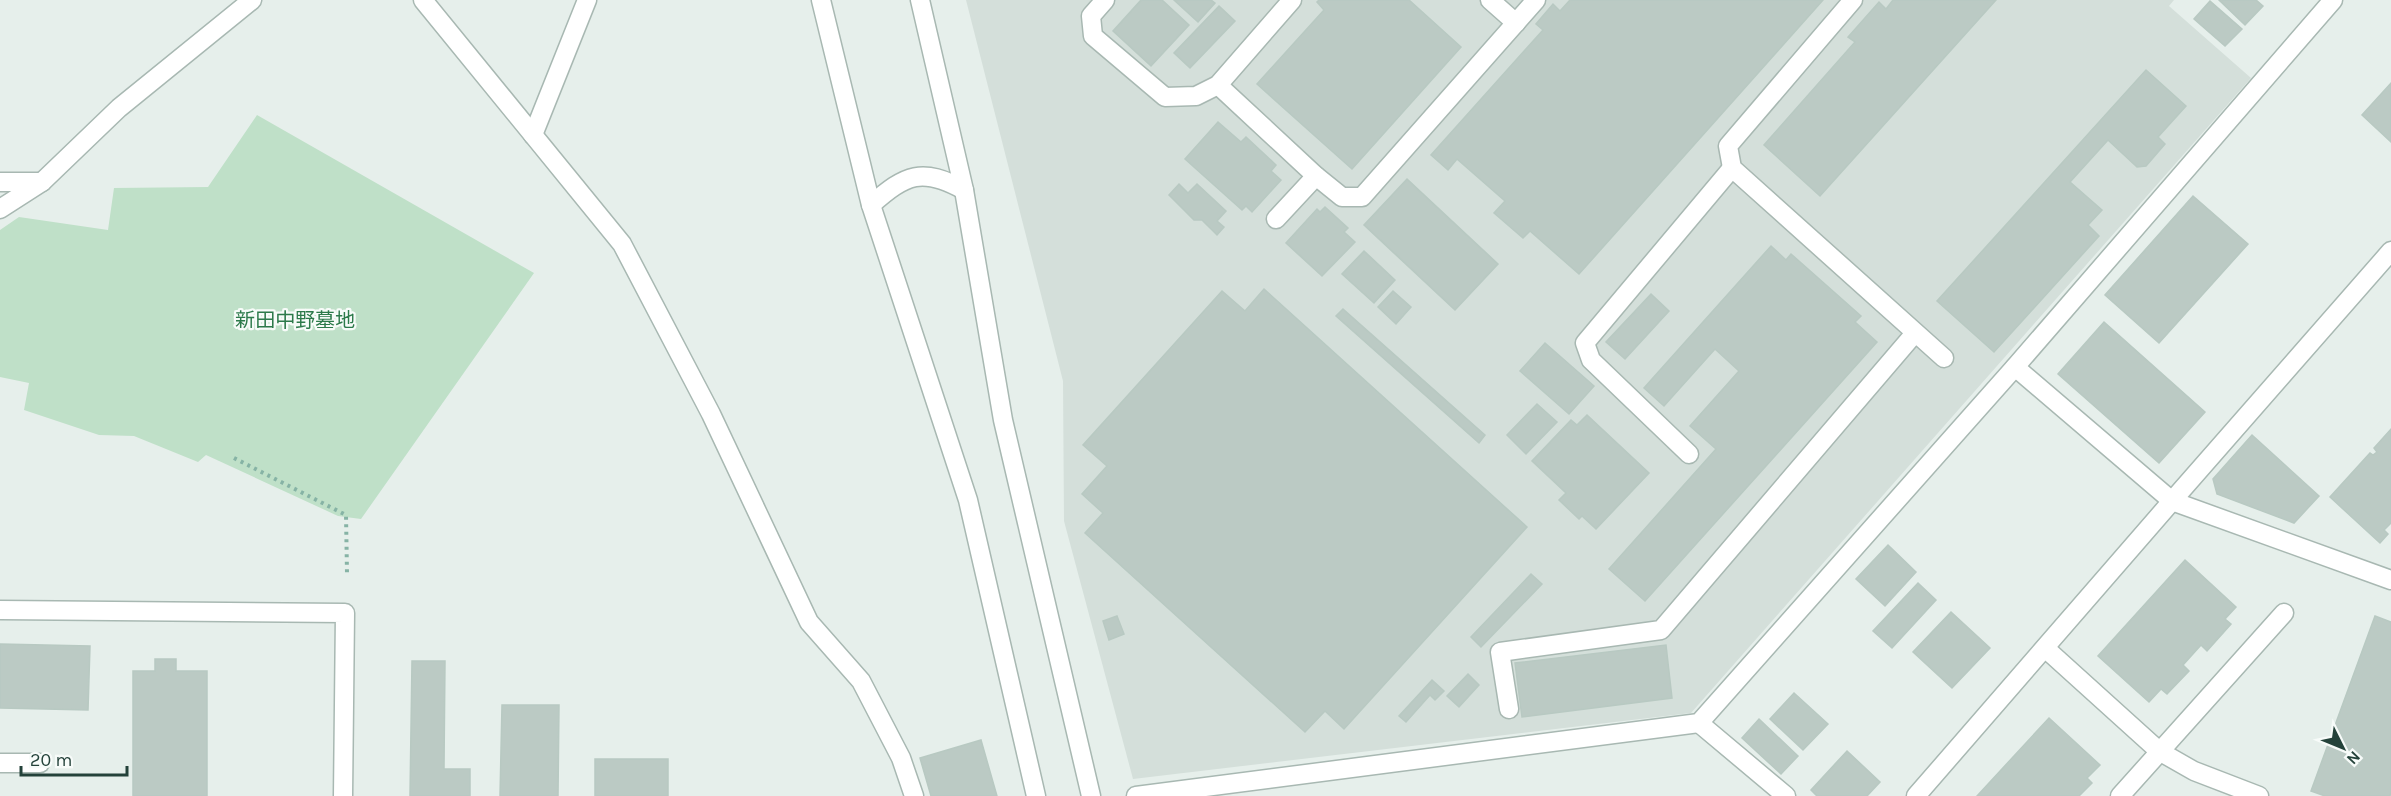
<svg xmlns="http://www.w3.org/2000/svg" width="2391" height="796" font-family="Karla,'Noto Sans JP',sans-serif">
<rect width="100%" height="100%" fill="#e6efeb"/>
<path fill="#d4dfda" d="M966 0H2174L2169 6 2251 78 1691 713 1133 779 1064 521 1063 381Z"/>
<path fill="#bfe0c8" d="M257 115 534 273 361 519 338 516 206 455 198 462 134 436 99 435 24 410 29 383 0 377V230L19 217 108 230 114 188 208 187Z"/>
<g fill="#bbcac4" stroke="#b8c9c2" stroke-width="1.5">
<path d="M1141 0H1162L1189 25 1151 66 1113 31Z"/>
<path d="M1174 0H1211L1215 3 1198 22Z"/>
<path d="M1319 0H1409L1461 47 1352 169 1257 84 1324 10 1317 2Z"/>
<path d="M1570 0H1823L1579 274 1530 231 1523 238 1494 213 1505 201 1457 159 1448 170 1431 155 1543 30 1536 24 1553 4 1560 11Z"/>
<path d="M1893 0H1996L1820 196 1764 145 1855 42 1848 37 1879 2 1886 9Z"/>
<path d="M2219 0H2256L2263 6 2245 25Z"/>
<path d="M2210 1 2242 29 2225 46 2194 19Z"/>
<path d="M1219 6 1235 21 1190 68 1174 53Z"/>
<path d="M2146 70 2186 106 2158 137 2165 144 2146 166 2137 167 2108 140 2070 182 2102 210 2088 225 2099 236 1994 352 1937 301Z"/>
<path d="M2391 83V142L2362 115Z"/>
<path d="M1218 122 1241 142 1246 137 1276 165 1271 171 1281 180 1252 212 1246 206 1242 210 1185 159Z"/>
<path d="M1407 179 1498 264 1455 310 1364 225Z"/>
<path d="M1179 184 1188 193 1197 184 1226 211 1217 221 1224 227 1217 235 1202 220H1194L1169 195Z"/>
<path d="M2193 196 2248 244 2159 343 2105 295Z"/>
<path d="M1325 207 1348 228 1344 232 1355 242 1322 276 1286 243 1317 209 1320 212Z"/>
<path d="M1771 246 1786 260 1791 254 1861 316 1855 322 1877 342 1645 601 1609 569 1716 449 1690 426 1739 371 1715 349 1664 406 1644 388Z"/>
<path d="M1364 251 1395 280 1374 303 1342 274Z"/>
<path d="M1264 289 1527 527 1344 729 1325 711 1305 732 1085 533 1103 513 1082 494 1107 466 1083 445 1222 291 1245 311Z"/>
<path d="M1393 291 1411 307 1396 324 1378 307Z"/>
<path d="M1651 294 1669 311 1625 359 1606 342Z"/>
<path d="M1343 309 1485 435 1479 443 1336 316Z"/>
<path d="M2104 322 2205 412 2159 463 2058 374Z"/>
<path d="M1545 343 1594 386 1569 414 1520 371Z"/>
<path d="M1537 404 1557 422 1526 454 1507 435Z"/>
<path d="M1587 415 1649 473 1596 529 1582 516 1579 519 1559 500 1566 493 1532 461 1571 420 1577 425Z"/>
<path d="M2391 429V523L2384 530 2388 534 2380 543 2330 497 2370 453 2373 455 2377 452 2374 448Z"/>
<path d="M2252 435 2319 496 2294 523 2217 494 2213 479Z"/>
<path d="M1888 545 1916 572 1885 606 1856 579Z"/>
<path d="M2185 560 2236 607 2225 619 2231 624 2207 651 2201 645 2183 665 2189 671 2167 694 2161 689 2149 702 2098 656Z"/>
<path d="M1531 574 1542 584 1481 647 1471 637Z"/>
<path d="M1918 583 1936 600 1892 648 1873 631Z"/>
<path d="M1951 612 1990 648 1952 688 1913 652Z"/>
<path d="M1117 616 1124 634 1109 640 1103 621Z"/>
<path d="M2375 616 2391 622V792L2390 796H2325L2311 791Z"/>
<path d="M0 644 90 646 88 710 0 708Z"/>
<path d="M1666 645 1672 698 1522 717 1515 663Z"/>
<path d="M155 659H176V671H207V796H133V671H155Z"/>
<path d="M412 661H445L444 769H470V796H410Z"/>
<path d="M1468 674 1479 685 1459 707 1447 696Z"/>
<path d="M1432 680 1444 691 1435 700 1430 695 1406 722 1399 716Z"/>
<path d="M1794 693 1828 724 1803 750 1770 719Z"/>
<path d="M502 705H559L558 796H500Z"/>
<path d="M2049 718 2100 765 2087 778 2092 783 2079 796H1977Z"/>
<path d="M1759 719 1798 756 1781 774 1742 738Z"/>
<path d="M981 740 997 796H931L920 758Z"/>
<path d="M1847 751 1880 782 1867 796H1817L1811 790Z"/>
<rect x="595" y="759" width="73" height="37"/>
</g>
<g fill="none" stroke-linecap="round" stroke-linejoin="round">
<defs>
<g id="minor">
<path d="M423 0 622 244 711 414 809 622 861 681 901 758 914 796"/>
<path d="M821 0 871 205 968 500 1036 796"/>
<path d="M920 0 964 190 1003 420 1091 796"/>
<path d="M1105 0 1091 16 1093 36 1165 97 1196 96 1218 85 1292 0"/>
<path d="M1490 0 1516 23"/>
<path d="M1853 0 1728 146 1732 168 1944 358"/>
<path d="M1218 85 1316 176 1342 197H1362L1536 0"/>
<path d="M533 135 587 0"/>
<path d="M0 182H42"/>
<path d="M871 205C906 174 922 167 964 190"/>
<path d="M0 209 42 182 119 108 252 0"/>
<path d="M1276 219 1316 176"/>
<path d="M2015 367 2172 501 2391 251"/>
<path d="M1689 454 1591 360 1585 343 1732 168"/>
<path d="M0 610 345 613 343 796"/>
<path d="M2045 648 2159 751 2194 771 2259 796"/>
<path d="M1509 709 1500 652 1661 630 1915 333"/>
<path d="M1699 723 1786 796"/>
<path d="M0 763H40"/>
<path d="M1136 796 1699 723 2015 367 2333 0"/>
<path d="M1916 796 2172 501 2391 580"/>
<path d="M2120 796 2284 613"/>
</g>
</defs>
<use href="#minor" stroke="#a8b8b2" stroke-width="21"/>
<path stroke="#86b3a5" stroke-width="4" stroke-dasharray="3 4.5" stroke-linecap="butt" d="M234 458 346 515 347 573"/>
<use href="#minor" stroke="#fff" stroke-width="18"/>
</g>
<g text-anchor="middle" stroke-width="4.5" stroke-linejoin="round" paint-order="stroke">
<g font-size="20" fill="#2d7a4b" stroke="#f7fbf9">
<text x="295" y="327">新田中野墓地</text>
</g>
</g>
<g transform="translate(2343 748) rotate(133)" stroke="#f7fbf9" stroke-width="4.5" paint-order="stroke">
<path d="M0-4.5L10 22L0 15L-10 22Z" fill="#24423a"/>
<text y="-9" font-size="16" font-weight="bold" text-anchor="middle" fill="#24423a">N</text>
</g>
<path d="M21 766v9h106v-9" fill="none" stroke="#24423a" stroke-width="3"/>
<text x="30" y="766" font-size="18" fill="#24423a" stroke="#f7fbf9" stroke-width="4.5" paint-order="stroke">20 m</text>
</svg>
